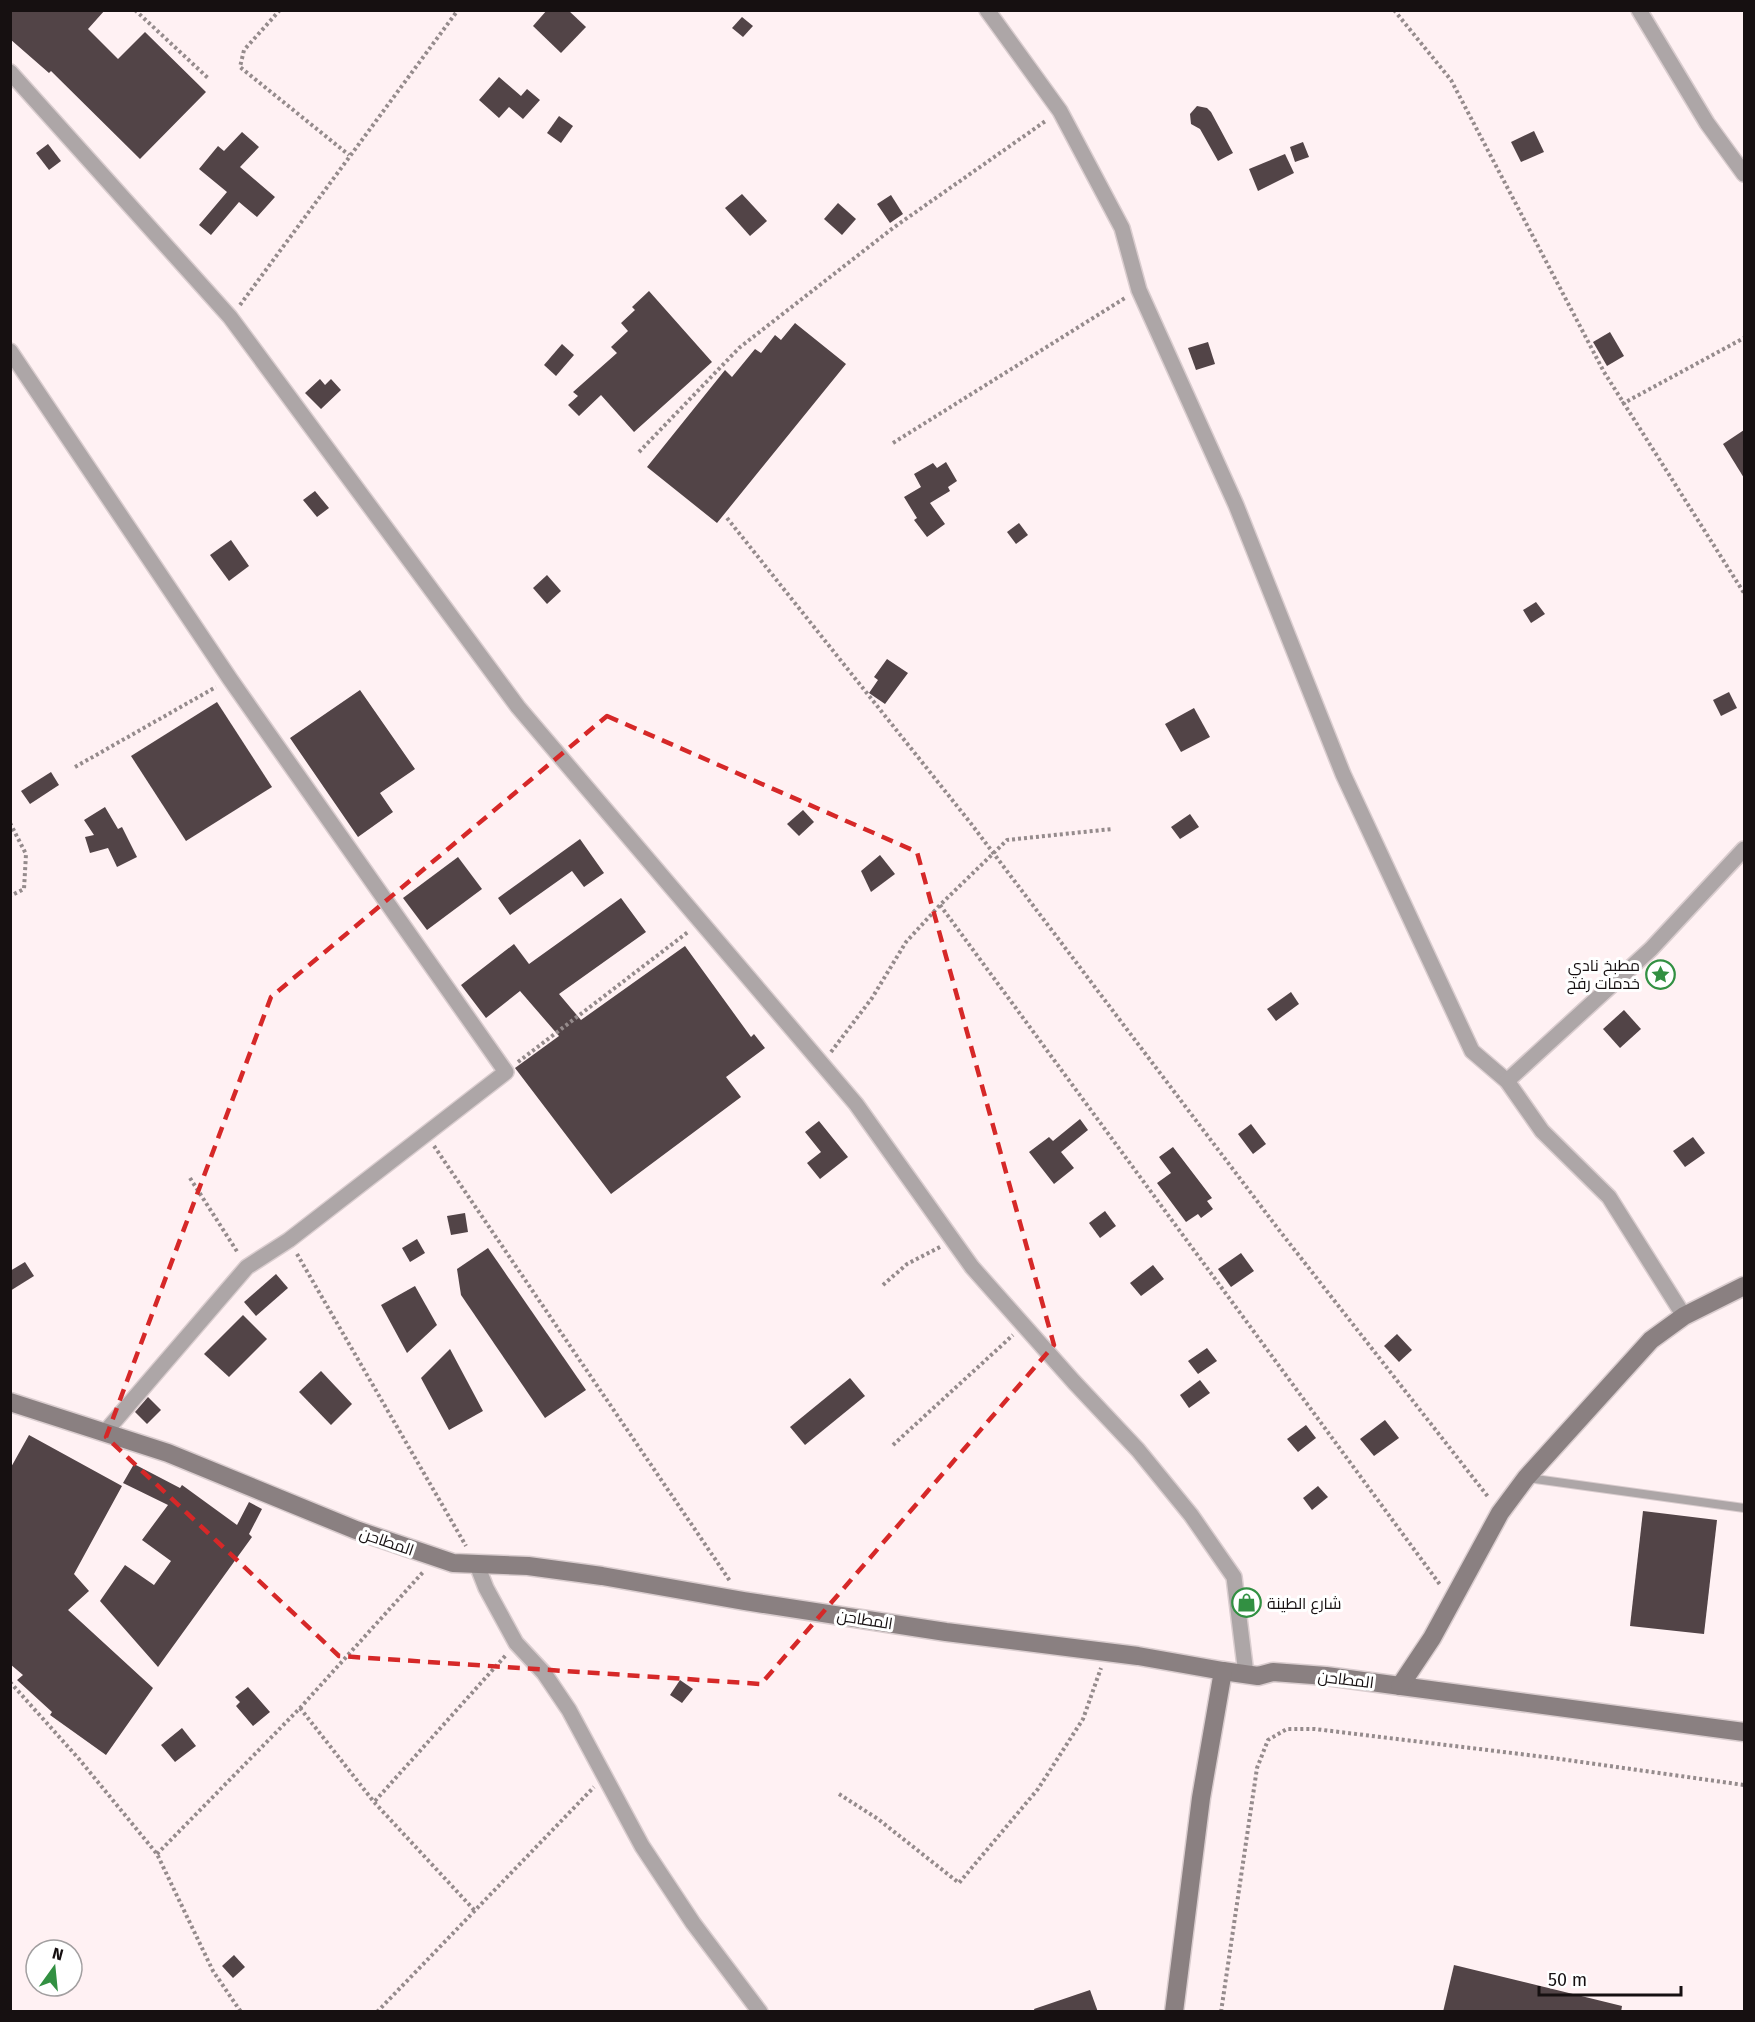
<svg xmlns="http://www.w3.org/2000/svg" width="1755" height="2022" font-family="'Fira Sans',Cairo,sans-serif">
<rect width="100%" height="100%" fill="#fff1f3"/>
<g fill="#524447">
<path d="M10 10H105L88 29 118 59 145 32 206 92 140 159 51 71 49 73 10 39Z"/>
<path d="M547 10H568L586 27 561 53 533 26Z"/>
<path d="M742 17 753 26 743 37 732 28Z"/>
<path d="M499 77 521 96 527 89 540 100 523 119 509 107 499 118 479 100Z"/>
<path d="M1197 106 1207 108 1211 112 1233 153 1218 161 1200 129 1191 124 1190 114Z"/>
<path d="M559 116 573 126 561 143 547 133Z"/>
<path d="M1534 131 1544 152 1521 162 1511 142Z"/>
<path d="M242 132 259 147 240 167 275 197 257 217 239 202 211 235 199 225 227 192 199 169 218 146 224 151Z"/>
<path d="M1303 142 1309 157 1295 162 1290 147Z"/>
<path d="M48 144 61 161 49 170 36 153Z"/>
<path d="M1285 154 1294 173 1258 191 1249 169Z"/>
<path d="M742 194 767 221 750 236 725 208Z"/>
<path d="M891 195 903 214 890 223 877 204Z"/>
<path d="M838 203 856 219 842 235 824 219Z"/>
<path d="M649 291 712 362 634 432 601 395 579 416 568 405 578 396 573 392 617 353 611 347 628 331 621 323 635 310 632 307Z"/>
<path d="M795 323 846 364 717 523 647 467 725 370 732 377 755 349 761 353 775 335 781 340Z"/>
<path d="M1610 332 1624 356 1607 366 1593 342Z"/>
<path d="M1208 342 1215 364 1196 370 1188 348Z"/>
<path d="M562 344 574 355 556 376 544 365Z"/>
<path d="M320 379 325 385 331 379 341 390 321 409 305 393Z"/>
<path d="M1744 430V478L1723 444Z"/>
<path d="M946 462 957 481 948 487 950 491 930 503 945 524 927 537 914 520 917 518 904 497 921 487 914 474 933 463 937 468Z"/>
<path d="M315 491 329 508 317 517 303 500Z"/>
<path d="M1019 523 1028 535 1016 544 1007 532Z"/>
<path d="M231 540 249 566 229 581 210 555Z"/>
<path d="M547 575 561 591 547 604 533 588Z"/>
<path d="M1536 602 1545 614 1531 623 1523 610Z"/>
<path d="M887 659 908 673 885 704 869 693 878 680 874 677Z"/>
<path d="M360 690 415 769 380 793 393 812 358 837 290 738Z"/>
<path d="M1729 692 1737 708 1721 716 1713 700Z"/>
<path d="M217 702 272 787 186 841 131 756Z"/>
<path d="M1194 708 1210 737 1181 752 1165 724Z"/>
<path d="M51 772 59 785 30 804 21 791Z"/>
<path d="M105 807 118 829 122 827 137 857 117 867 108 848 90 853 85 837 94 835 84 820Z"/>
<path d="M803 810 814 822 799 836 787 824Z"/>
<path d="M1190 814 1199 827 1180 839 1171 827Z"/>
<path d="M580 839 604 873 584 887 572 871 510 915 498 898Z"/>
<path d="M880 855 895 874 871 892 861 871Z"/>
<path d="M458 857 482 889 427 930 403 898Z"/>
<path d="M621 898 646 932 559 994 581 1020 685 946 751 1037 754 1034 765 1048 726 1077 741 1097 611 1194 515 1068 559 1036 520 991 486 1018 461 985 514 944 529 964Z"/>
<path d="M1291 992 1299 1004 1276 1021 1267 1009Z"/>
<path d="M1624 1010 1641 1029 1620 1048 1603 1029Z"/>
<path d="M1080 1119 1088 1130 1061 1152 1074 1168 1054 1184 1029 1152 1049 1137 1053 1141Z"/>
<path d="M819 1121 848 1157 820 1179 807 1163 821 1152 805 1132Z"/>
<path d="M1251 1124 1266 1144 1253 1154 1238 1134Z"/>
<path d="M1693 1137 1705 1153 1685 1167 1673 1151Z"/>
<path d="M1173 1147 1212 1198 1207 1201 1213 1209 1201 1218 1198 1214 1186 1222 1157 1183 1171 1173 1159 1157Z"/>
<path d="M1105 1211 1116 1226 1100 1238 1089 1223Z"/>
<path d="M465 1213 468 1232 451 1235 447 1216Z"/>
<path d="M417 1239 425 1253 410 1262 402 1248Z"/>
<path d="M488 1248 586 1390 545 1418 461 1295 457 1269Z"/>
<path d="M1241 1253 1254 1271 1231 1287 1218 1269Z"/>
<path d="M25 1262 34 1276 10 1291V1271Z"/>
<path d="M1153 1265 1164 1279 1141 1296 1130 1283Z"/>
<path d="M276 1274 288 1288 256 1316 244 1302Z"/>
<path d="M415 1286 437 1325 407 1353 381 1305Z"/>
<path d="M243 1315 267 1339 229 1377 204 1354Z"/>
<path d="M1397 1334 1412 1350 1399 1362 1384 1346Z"/>
<path d="M1207 1348 1217 1361 1198 1374 1188 1361Z"/>
<path d="M450 1349 483 1411 449 1430 421 1378Z"/>
<path d="M321 1371 352 1404 331 1425 299 1392Z"/>
<path d="M850 1378 865 1396 805 1445 790 1427Z"/>
<path d="M1200 1380 1210 1393 1189 1408 1180 1395Z"/>
<path d="M148 1397 161 1410 147 1424 135 1412Z"/>
<path d="M1385 1420 1399 1438 1374 1456 1360 1439Z"/>
<path d="M1306 1425 1316 1438 1298 1452 1287 1439Z"/>
<path d="M29 1435 122 1486 74 1574 89 1591 68 1610 153 1688 106 1755 50 1715 52 1712 17 1680 23 1675 10 1664V1469Z"/>
<path d="M134 1464 180 1488 182 1485 237 1525 249 1502 262 1509 249 1534 252 1537 158 1667 100 1601 125 1565 154 1585 171 1561 142 1540 168 1505 123 1483Z"/>
<path d="M1318 1486 1328 1497 1312 1510 1303 1498Z"/>
<path d="M1643 1511 1717 1520 1704 1634 1630 1626Z"/>
<path d="M680 1680 693 1689 682 1703 670 1695Z"/>
<path d="M248 1687 270 1712 253 1726 236 1706 240 1702 235 1697Z"/>
<path d="M182 1728 196 1746 175 1762 161 1745Z"/>
<path d="M234 1955 245 1967 233 1978 222 1966Z"/>
<path d="M1454 1965 1622 2006 1621 2012H1443Z"/>
<path d="M1090 1990 1098 2012H1035L1034 2009Z"/>
</g>
<g fill="none" stroke-linecap="round" stroke-linejoin="round">
<defs>
<path id="lane" d="M1528 1478 1744 1508"/>
<g id="street">
<path d="M987 10 1060 111 1122 228 1139 290 1236 505 1343 774 1472 1051 1507 1081 1542 1131 1609 1197 1684 1316"/>
<path d="M1639 10 1707 123 1744 174"/>
<path d="M10 72 230 317 518 707 856 1104 972 1267 1074 1382 1138 1450 1191 1515 1234 1577 1246 1674"/>
<path d="M10 351 230 679 506 1072 289 1240 247 1267 106 1431"/>
<path d="M1507 1081 1651 949 1744 849"/>
<path d="M477 1565 486 1588 516 1643 544 1673 569 1710 642 1846 693 1923 760 2012"/>
</g>
<g id="secondary">
<path d="M10 1402 168 1453 356 1530 453 1563 528 1566 602 1576 744 1601 946 1632 1138 1656 1223 1671 1258 1676 1273 1672 1326 1676 1744 1732"/>
<path d="M1400 1686 1432 1638 1500 1513 1526 1478 1651 1340 1684 1316 1744 1286"/>
<path d="M1174 2012 1201 1798 1223 1671"/>
</g>
</defs>
<use href="#lane" stroke="#dacdcf" stroke-width="10"/>
<use href="#street" stroke="#dacdcf" stroke-width="18"/>
<use href="#secondary" stroke="#dacdcf" stroke-width="21"/>
<g stroke="#958b8c" stroke-width="4" stroke-dasharray="3 3" stroke-linecap="butt">
<path d="M135 10 208 78"/>
<path d="M280 10 244 50 240 67 349 155"/>
<path d="M1394 10 1451 80 1604 372 1744 593"/>
<path d="M240 305 458 10"/>
<path d="M1622 404 1744 338"/>
<path d="M893 443 1125 298"/>
<path d="M639 452 739 348 893 228 1047 120"/>
<path d="M727 518 969 821 1279 1230 1489 1498"/>
<path d="M75 767 216 687"/>
<path d="M10 823 26 854 24 889 10 896"/>
<path d="M940 905 1441 1586"/>
<path d="M831 1052 872 998 906 942 940 905 1007 840 1112 829"/>
<path d="M518 1062 688 932"/>
<path d="M434 1146 730 1581"/>
<path d="M190 1178 238 1253"/>
<path d="M297 1254 466 1546"/>
<path d="M883 1285 907 1264 940 1247"/>
<path d="M893 1445 1013 1335"/>
<path d="M10 1682 79 1759 157 1854 213 1971 241 2012"/>
<path d="M300 1708 374 1802 476 1912"/>
<path d="M839 1794 878 1819 959 1883 1038 1789 1083 1719 1101 1668"/>
<path d="M375 1801 506 1655"/>
<path d="M157 1854 300 1708 424 1571"/>
<path d="M377 2012 594 1787"/>
<path d="M1221 2012 1257 1768 1268 1740 1287 1729H1315L1553 1758 1744 1785"/>
</g>
<use href="#lane" stroke="#ada6a7" stroke-width="8"/>
<use href="#street" stroke="#ada6a7" stroke-width="15"/>
<use href="#secondary" stroke="#8a8081" stroke-width="18"/>
</g>
<path fill="none" stroke="#d62828" stroke-width="4.5" stroke-dasharray="12 8" stroke-linejoin="round" d="M607 716 917 852 1054 1345 761 1684 339 1656 106 1437 271 997Z"/>
<defs>
<symbol id="sight-ring" viewBox="-11 -11 22 22"><circle r="9.5" fill="#fff" stroke="#329042" stroke-width="1.5"/><path d="M0-6L1.8-2.2L6-1.7L2.9 1.2L3.7 5.4L0 3.3L-3.7 5.4L-2.9 1.2L-6-1.7L-1.8-2.2Z" fill="#329042"/></symbol>
<symbol id="shop-ring" viewBox="-11 -11 22 22"><circle r="9.5" fill="#fff" stroke="#329042" stroke-width="1.5"/><path d="M-5-2.5h2.3a2.7 3.5 0 0 1 5.4 0H5L5.5 6h-11ZM-1.5-2.5h3a1.5 2.3 0 0 0-3 0Z" fill="#329042"/></symbol>
</defs>
<g fill-rule="evenodd">
<use href="#sight-ring" x="1644" y="958" width="33" height="33"/>
<use href="#shop-ring" x="1230" y="1586" width="33" height="33"/>
</g>
<g text-anchor="middle" stroke-width="6" stroke-linejoin="round" paint-order="stroke">
<g font-size="16" fill="#161011" stroke="#fff" text-anchor="end">
<text x="1640" y="971">مطبخ نادي<tspan x="1640" dy="18">خدمات رفح</tspan></text>
<text x="1267" y="1609" text-anchor="start">شارع الطينة</text>
</g>
<g font-size="16" fill="#161011" stroke="#fff">
<text transform="translate(387 1541) rotate(19)" y="6">المطاحن</text>
<text transform="translate(865 1619) rotate(9)" y="6">المطاحن</text>
<text transform="translate(1346 1679) rotate(7)" y="6">المطاحن</text>
</g>
</g>
<rect width="1755" height="2022" fill="none" stroke="#161011" stroke-width="24"/>
<g transform="translate(54 1968) rotate(15)"><circle r="28" fill="#ffffff" stroke="#a29fa0" stroke-width="1.5"/>
<path d="M0-4.5L10 22L0 15L-10 22Z" fill="#329042"/>
<text y="-9" font-size="16" font-weight="bold" text-anchor="middle" fill="#161011">N</text>
</g>
<path d="M1539 1986v9h142v-9" fill="none" stroke="#161011" stroke-width="3"/>
<text x="1548" y="1986" font-size="18" fill="#161011" stroke="#ffffff" stroke-width="4.5" paint-order="stroke">50 m</text>
</svg>
